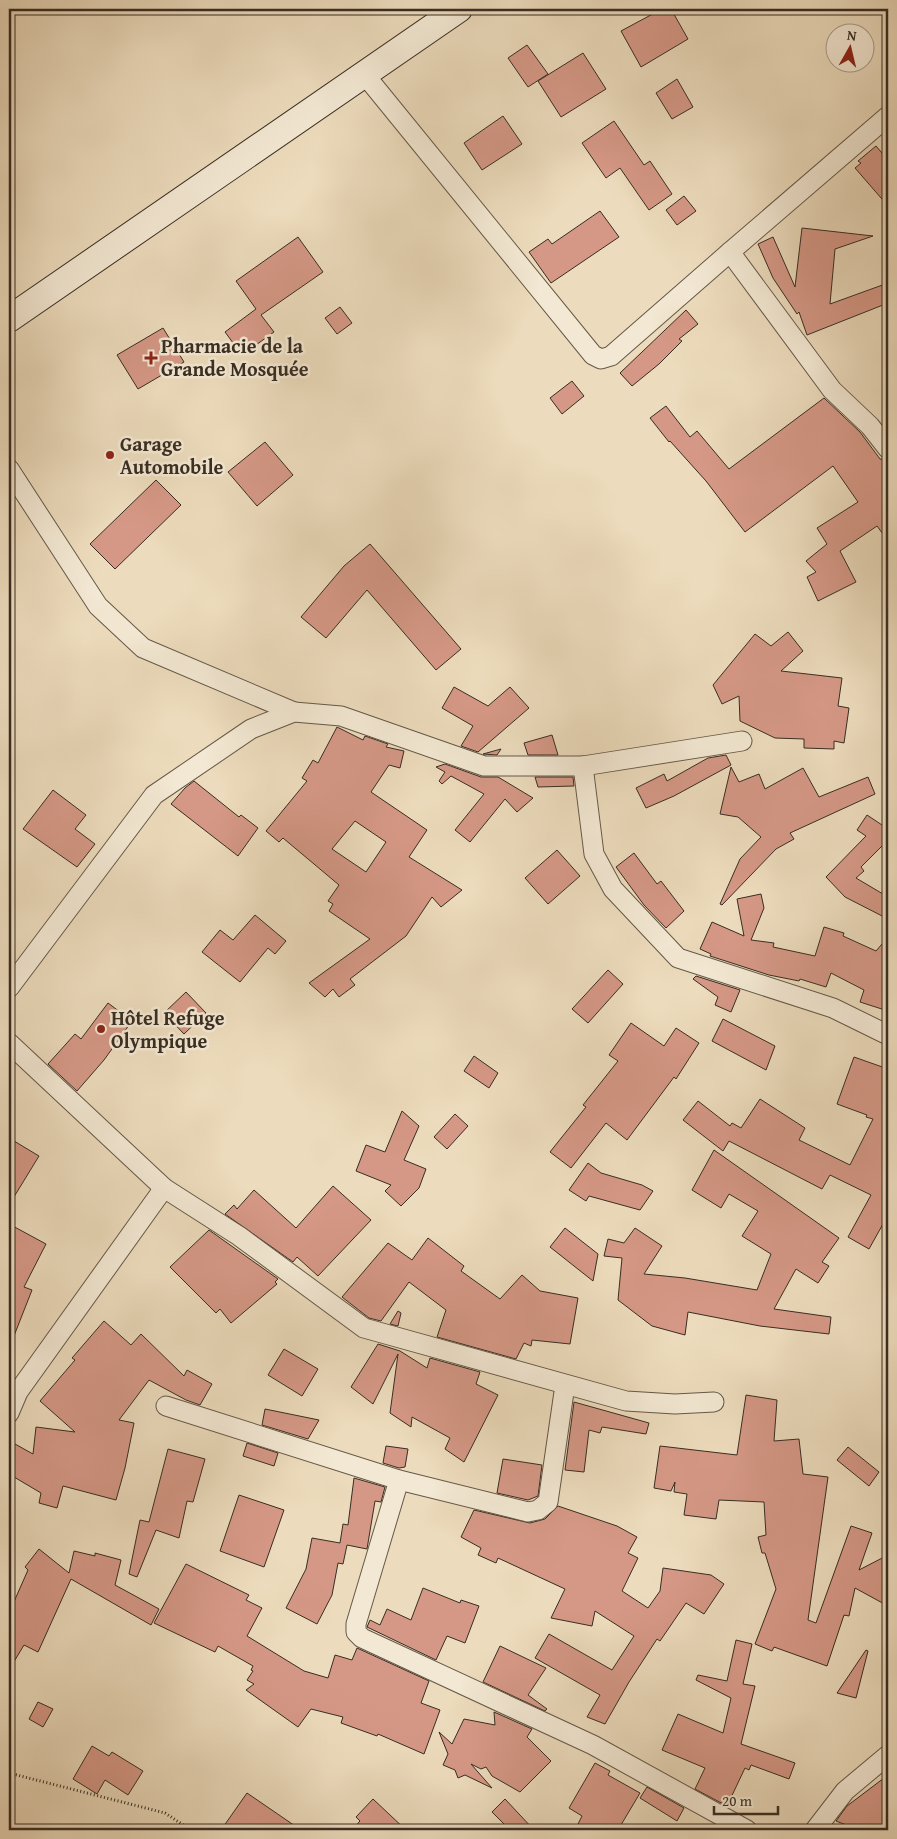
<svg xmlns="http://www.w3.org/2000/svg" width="897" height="1839" font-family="'Gentium Book Plus',serif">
<rect width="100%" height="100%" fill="#ecdbbc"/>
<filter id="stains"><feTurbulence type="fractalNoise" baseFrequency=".004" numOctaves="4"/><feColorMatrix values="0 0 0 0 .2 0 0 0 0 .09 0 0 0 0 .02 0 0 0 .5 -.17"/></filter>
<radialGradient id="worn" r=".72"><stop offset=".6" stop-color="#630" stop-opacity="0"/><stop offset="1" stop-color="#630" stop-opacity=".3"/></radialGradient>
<g fill="#d59886" stroke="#382d22" fill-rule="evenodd">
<path d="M662 9H671L688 39 641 67 621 31Z"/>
<path d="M527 45 548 74 528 87 508 58Z"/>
<path d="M583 53 606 89 561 117 538 81Z"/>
<path d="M677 79 693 107 672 119 656 93Z"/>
<path d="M503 116 522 144 482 170 464 143Z"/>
<path d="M614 121 644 165 650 161 672 194 649 210 620 168 606 178 582 143Z"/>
<path d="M876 146 888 160V206L855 168 861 163 858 161Z"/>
<path d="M684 196 696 211 677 225 666 210Z"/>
<path d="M600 211 619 237 551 283 529 252 548 239 552 244Z"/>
<path d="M802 228 873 236 835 249 830 304 888 283V303L807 335 799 312 797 314 773 278 758 244 773 237 795 287Z"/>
<path d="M298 237 323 272 261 315 274 332 242 355 225 332 256 309 236 281Z"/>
<path d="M340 307 352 323 337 334 325 318Z"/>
<path d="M686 310 698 324 679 339 682 341 659 364 632 386 620 373Z"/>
<path d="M163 328 184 362 138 389 117 355Z"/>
<path d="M572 381 584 396 562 414 550 398Z"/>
<path d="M824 398 860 432 880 459 888 460V541L877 526 840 551 856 582 818 601 807 577 816 572 806 561 827 544 817 528 858 502 833 466 745 532 706 481 670 441 669 442 650 418 666 406 690 437 697 431 729 469Z"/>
<path d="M265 442 293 475 257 506 228 472Z"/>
<path d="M156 480 181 505 115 569 90 544Z"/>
<path d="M370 544 461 649 436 670 367 590 326 638 301 617 344 566Z"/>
<path d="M788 632 803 651 781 671 842 678 838 706 849 708 844 743 834 741V749L804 748V739L775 738 740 721 739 696 722 704 713 685 755 634 771 646Z"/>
<path d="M454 687 488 706 510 687 529 708 478 752 461 746 473 726 442 708Z"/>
<path d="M337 727 363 740 365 736 388 744 386 747 404 751 400 768 389 765 371 792 427 830 409 857 462 890 441 907 432 897 406 936 350 979 355 985 339 997 333 989 325 997 309 983 370 939 329 911 333 904 328 901 339 885 283 838 279 842 266 831 307 781 302 778 313 760 318 763ZM355 821 386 842 366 872 332 849Z"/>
<path d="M552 735 558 755H528L524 743Z"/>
<path d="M501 749 497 755 483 754Z"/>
<path d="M726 755 731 765 674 796 646 808 636 788 664 774 667 781 708 758Z"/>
<path d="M445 764 481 777H498L533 798 517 812 505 799 470 842 455 830 484 794 451 776 442 784 439 781 445 772 436 767Z"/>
<path d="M731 767 739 782 759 774 765 789 803 768 819 797 868 777 875 794 790 833 794 839 776 849 722 905 720 904 740 859 761 837 738 817 720 814Z"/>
<path d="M535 777H573L574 786 538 787Z"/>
<path d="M194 781 239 817 241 815 258 828 238 856 171 804 185 788Z"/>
<path d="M53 790 86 815 75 829 95 844 77 867 23 829Z"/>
<path d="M867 815 888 829V840L861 867 864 871 856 878 888 897V919L845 897 826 877 866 836 857 830Z"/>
<path d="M557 850 580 876 548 904 525 878Z"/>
<path d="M634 853 657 884 661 881 684 911 666 928 644 905 616 867Z"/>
<path d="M761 894 764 908 751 940 774 943 773 947 815 956 824 927 844 933 843 936 876 951 888 937V1011L860 1002 864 990 831 973 826 987 800 979 799 981 769 975 710 956 711 954 700 949 712 922 744 936 737 899Z"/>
<path d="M255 915 286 941 275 954 268 948 240 982 202 952 220 930 233 940Z"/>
<path d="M608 970 623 984 588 1023 572 1009Z"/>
<path d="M696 976 740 990 731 1012 715 1005 718 997 693 979Z"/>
<path d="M186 992 206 1013 184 1034 164 1013Z"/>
<path d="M108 1003 132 1021 104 1060 77 1091 48 1064 75 1034 81 1039Z"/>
<path d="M723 1019 775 1046 766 1070 712 1041Z"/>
<path d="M631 1023 664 1046 676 1028 699 1043 676 1079 674 1077 627 1140 606 1123 571 1168 550 1152 586 1107 583 1105 618 1061 609 1055Z"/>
<path d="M474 1056 498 1073 489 1088 464 1071Z"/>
<path d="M854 1057 888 1069V1215L869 1249 848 1237 871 1195 830 1175 822 1189 729 1141 723 1151 683 1120 698 1101 730 1126 732 1123 741 1128 760 1099 805 1128 799 1140 850 1165 873 1119 866 1117 867 1115 837 1104Z"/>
<path d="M402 1111 419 1126 404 1160 426 1169 419 1188 401 1206 385 1191 391 1185 356 1171 366 1145 385 1152Z"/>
<path d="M455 1114 468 1126 447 1149 434 1137Z"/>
<path d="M9 1138 39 1156 9 1205Z"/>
<path d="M714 1150 839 1238 822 1262 829 1266 818 1283 796 1269 774 1309 831 1317 829 1334 760 1326 688 1312 685 1335 652 1326 618 1300 622 1258 604 1256 608 1239 624 1243 635 1228 662 1246 644 1274 685 1278 757 1290 771 1254 742 1236 758 1211 729 1194 721 1208 692 1190Z"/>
<path d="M588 1163 601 1173 642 1185 653 1191 640 1210 589 1196 586 1201 569 1190Z"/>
<path d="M333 1186 371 1220 318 1276 297 1257 293 1262 225 1214 234 1205 237 1209 254 1190 296 1228Z"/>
<path d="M9 1224 46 1244 24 1287 32 1290 10 1346Z"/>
<path d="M565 1228 598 1254 593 1281 550 1247Z"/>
<path d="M209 1230 278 1279 275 1282 277 1284 231 1323 220 1309 216 1313 170 1267Z"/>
<path d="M428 1238 464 1266 461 1271 500 1299 522 1275 540 1291 578 1298 570 1344 532 1340 531 1346 524 1343 516 1359 437 1337 446 1310 409 1282 381 1321 369 1318 342 1297 388 1243 412 1260Z"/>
<path d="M398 1311 401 1313 398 1326 390 1324Z"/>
<path d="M104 1321 131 1345 141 1334 184 1376 187 1370 212 1384 200 1405 186 1400 149 1380 119 1420 134 1423 125 1468 116 1500 63 1486 57 1508 39 1503 41 1493 9 1474V1455L15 1444 33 1454 36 1427 75 1432 40 1401 75 1360 72 1358Z"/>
<path d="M378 1344 400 1351 427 1368 430 1358 480 1372 476 1384 498 1395 464 1462 445 1449 450 1438 412 1417 411 1427 390 1413 398 1354 373 1404 351 1387Z"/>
<path d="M284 1349 318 1369 302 1396 268 1375Z"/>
<path d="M746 1395 777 1400 774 1441 799 1439 803 1474 828 1477 808 1620 816 1623 851 1526 872 1533 859 1570 888 1555V1606L855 1588 849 1616 844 1615 827 1666 774 1647 772 1651 755 1644 776 1589 765 1553H762L758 1537 766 1535 764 1502 719 1500 716 1519 684 1515 687 1494 674 1492 675 1482 671 1491 654 1488 660 1446 737 1455Z"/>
<path d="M574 1402 649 1423 646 1434 602 1427 600 1433 589 1430 584 1472 565 1470Z"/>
<path d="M265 1409 319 1420 308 1439 262 1425Z"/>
<path d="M247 1443 278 1453 274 1466 243 1456Z"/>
<path d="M386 1446 408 1449 405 1467 399 1468 383 1463Z"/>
<path d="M848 1447 879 1472 869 1486 837 1460Z"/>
<path d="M168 1449 205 1459 193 1502 187 1501 179 1538 156 1530 137 1577 129 1574 140 1520 149 1522Z"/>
<path d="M503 1459 542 1465 538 1496 528 1500 497 1493Z"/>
<path d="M354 1478 385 1487 381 1502 375 1501 367 1549 347 1545 343 1564 338 1563 332 1595 317 1624 286 1608 306 1569 312 1538 340 1543 343 1524 348 1525Z"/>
<path d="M239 1495 284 1510 264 1567 220 1551Z"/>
<path d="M558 1506 617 1526 637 1537 628 1553 638 1558 622 1591 648 1608 660 1591 663 1568 711 1575 724 1584 704 1614 686 1603 660 1641 657 1639 629 1682 605 1724 587 1717 600 1695 535 1658 549 1634 612 1670 634 1636 595 1611 592 1626 551 1618 565 1589 498 1558 496 1563 478 1555 481 1548 461 1537 474 1510 530 1523 545 1519Z"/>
<path d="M39 1549 69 1573 74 1551 95 1556V1553L121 1560 115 1585 159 1609 151 1625 71 1579 38 1652 24 1645 9 1670V1613L28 1570 25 1567Z"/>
<path d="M186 1564 249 1595 246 1600 262 1608 247 1636 304 1671 328 1678 335 1655 352 1660 357 1648 429 1681 421 1703 440 1710 424 1754 378 1734 377 1736 341 1723 343 1717 311 1709 298 1727 246 1690 254 1684 247 1680 253 1671 251 1670 253 1666 218 1646 215 1652 154 1623Z"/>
<path d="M423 1588 460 1603 461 1600 479 1606 465 1643 447 1636 436 1660 367 1627 370 1620 380 1625 387 1609 411 1620Z"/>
<path d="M736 1640 752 1644 743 1684 755 1686 741 1744 795 1763 789 1779 751 1765 749 1770 745 1768 727 1806 695 1789 705 1768 662 1750 678 1714 723 1733 731 1698 696 1680 698 1675 727 1681Z"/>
<path d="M500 1646 546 1668 528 1695 547 1709 545 1711 483 1682Z"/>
<path d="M866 1650 868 1651 856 1698 837 1693Z"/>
<path d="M38 1702 53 1709 43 1727 29 1719Z"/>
<path d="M494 1712 532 1729 527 1737 551 1761 520 1792 492 1776 486 1767 481 1769 471 1764 492 1788 465 1775 458 1778 455 1770 443 1765 448 1754 439 1732 452 1744 464 1719 495 1725Z"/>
<path d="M92 1746 109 1756 112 1752 143 1771 128 1795 105 1780 97 1794 73 1779Z"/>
<path d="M595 1763 610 1771 608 1775 640 1793 618 1830H589L578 1824 582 1816 569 1808Z"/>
<path d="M888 1775V1830H859L836 1821 847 1806Z"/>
<path d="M647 1787 684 1808 677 1821 640 1798Z"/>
<path d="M247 1793 301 1830H221Z"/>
<path d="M373 1799 406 1830H352L360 1821 356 1817Z"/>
<path d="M505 1799 534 1830H510L492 1812Z"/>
</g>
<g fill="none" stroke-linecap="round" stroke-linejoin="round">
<defs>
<g id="minor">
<path d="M365 75 593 355 601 359 611 356 730 252"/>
<path d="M888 116 730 252 832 390 870 426 888 449"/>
<path d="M9 469 98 606 143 648 294 712"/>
<path d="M583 766 594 854 613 889 678 958 833 1008 888 1035"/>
<path d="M9 988 154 795 251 729 294 712 341 716 484 766H583L742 741"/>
<path d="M9 1043 164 1188 239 1236 364 1328 626 1401 675 1404 714 1402"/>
<path d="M166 1406 399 1480 528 1512 538 1510 548 1502 565 1385"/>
<path d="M9 1413 18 1392 164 1188"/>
<path d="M399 1480 356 1624V1632L362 1638 593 1745 747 1830"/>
<path d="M815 1830 845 1791 888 1755"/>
</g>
<path id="secondary" d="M9 319 459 9"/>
</defs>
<use href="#minor" stroke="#655848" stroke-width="21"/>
<use href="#secondary" stroke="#382d22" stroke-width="28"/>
<path stroke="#382d22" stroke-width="3" stroke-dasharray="1 2.5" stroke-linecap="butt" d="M9 1773 165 1813 191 1830"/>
<use href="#minor" stroke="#f3e8d3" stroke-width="19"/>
<use href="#secondary" stroke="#f3e8d3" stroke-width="26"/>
</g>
<g fill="#8f2418" stroke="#f3e8d3" stroke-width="2">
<path d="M148.5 350.5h5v5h5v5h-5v5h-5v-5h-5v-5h5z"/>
<circle cx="110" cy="455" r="5"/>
<circle cx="101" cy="1029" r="5"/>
</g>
<g text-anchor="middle" stroke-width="5" stroke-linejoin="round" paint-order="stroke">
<g font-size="20" font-weight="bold" fill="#382d22" stroke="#f3e8d3" text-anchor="start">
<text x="161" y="353">Pharmacie de la<tspan x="161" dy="23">Grande Mosquée</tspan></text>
<text x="120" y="451">Garage<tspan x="120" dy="23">Automobile</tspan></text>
<text x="111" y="1025">Hôtel Refuge<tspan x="111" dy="23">Olympique</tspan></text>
</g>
</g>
<rect width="897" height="1839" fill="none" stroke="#ecdbbc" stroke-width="30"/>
<rect x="10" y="10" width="877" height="1819" fill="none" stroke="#382d22" stroke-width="2.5"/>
<rect x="15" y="15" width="867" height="1809" fill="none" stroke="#382d22"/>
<g transform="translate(850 48) rotate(8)"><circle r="24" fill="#f3e8d3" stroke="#a89d8c"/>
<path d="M0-4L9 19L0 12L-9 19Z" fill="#8f2418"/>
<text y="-8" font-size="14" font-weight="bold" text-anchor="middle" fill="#382d22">N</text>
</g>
<path d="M714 1806v8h64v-8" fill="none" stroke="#382d22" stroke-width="2.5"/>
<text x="722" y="1806" font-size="15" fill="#382d22" stroke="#f3e8d3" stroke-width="4" paint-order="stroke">20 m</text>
<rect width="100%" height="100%" filter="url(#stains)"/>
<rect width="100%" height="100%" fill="url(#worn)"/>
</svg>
